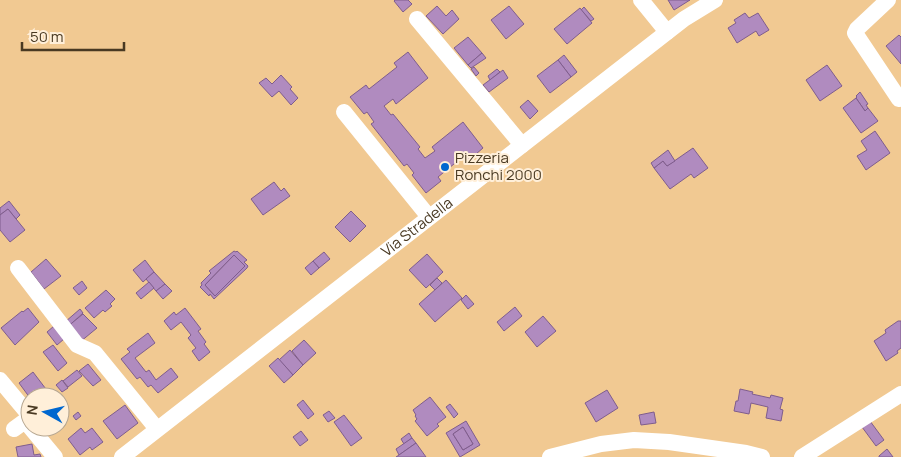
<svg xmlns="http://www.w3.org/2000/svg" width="901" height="457" font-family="Manrope,sans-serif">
<rect width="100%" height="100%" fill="#f1c992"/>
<g fill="#b08bbf" stroke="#7f5d8d" fill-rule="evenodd">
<path d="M395 0H408L412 4 403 12 394 1Z"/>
<path d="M668 0H690L674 10Z"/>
<path d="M437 6 446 16 452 10 459 19 443 34 426 16Z"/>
<path d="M509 6 524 24 506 39 491 20Z"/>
<path d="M584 7 594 19 591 21 581 10Z"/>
<path d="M580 8 592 23 567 44 554 29Z"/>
<path d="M745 13 749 18 758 13 769 30 759 36 756 31 737 43 728 28 736 23 734 20Z"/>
<path d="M899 35 901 37V64L886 46Z"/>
<path d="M468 37 482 53 468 65 454 48Z"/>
<path d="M408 52 428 78 396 104 393 99 384 106 391 115 393 114 420 147 418 149 425 158 435 151 432 147 463 122 483 148 469 160 465 155 438 177 441 181 426 193 412 175 414 173 407 164 404 166 371 124 374 122 367 112 364 114 350 97 366 85 369 89 397 67 394 63Z"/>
<path d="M482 53 486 58 471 68 468 65Z"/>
<path d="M564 55 577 72 571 77 558 60Z"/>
<path d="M558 60 571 77 550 93 537 76Z"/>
<path d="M827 65 842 86 820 101 806 80Z"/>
<path d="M474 67 479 73 476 76 471 69Z"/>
<path d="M497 69 500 72 490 80 488 76Z"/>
<path d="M503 70 508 78 489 92 483 85Z"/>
<path d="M281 75 292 87 290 89 298 98 291 105 279 91 272 97 259 83 266 78 272 84Z"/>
<path d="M860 92 868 104 866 105 868 108 865 111 856 98 857 97 856 96Z"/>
<path d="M856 98 865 111 868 108 878 121 861 133 843 108Z"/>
<path d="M528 100 538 111 530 119 520 107Z"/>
<path d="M875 131 890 153 866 170 857 156 867 150 861 141Z"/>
<path d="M693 148 708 168 694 178 691 174 670 189 654 168 663 161 667 166Z"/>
<path d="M668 150 675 161 667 166 663 161 654 168 651 163Z"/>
<path d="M274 182 281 191 284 188 290 196 263 215 251 199Z"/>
<path d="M9 201 20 215 16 219 8 209 0 215V208Z"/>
<path d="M8 209 25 230 10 242 0 230V215Z"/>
<path d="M351 211 366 226 350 242 335 227Z"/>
<path d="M234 251 236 252 237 251 247 260 244 262 248 266 247 268 214 299 210 294 209 296 200 287 202 285 201 283 211 273 209 271ZM234 255 245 266 215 296 205 285Z"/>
<path d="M324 252 330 259 319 268 313 261Z"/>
<path d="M427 254 443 272 426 288 409 270Z"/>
<path d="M234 255 245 266 215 296 205 285Z"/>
<path d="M46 259 61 276 44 289 31 272Z"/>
<path d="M145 260 154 272 143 282 133 270Z"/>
<path d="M313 261 319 268 311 275 305 268Z"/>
<path d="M154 272 165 284 156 291 146 279Z"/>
<path d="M437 278 442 283 435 290 430 285Z"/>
<path d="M446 280 462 298 435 322 419 304Z"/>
<path d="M82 281 87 288 79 295 73 288Z"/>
<path d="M149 282 154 288 141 299 136 293Z"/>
<path d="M165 284 172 291 163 299 156 291Z"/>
<path d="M106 290 115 299 110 304 112 306 105 312 103 310 94 318 85 308Z"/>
<path d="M466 295 474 304 468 309 461 300Z"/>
<path d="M515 307 522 316 504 331 497 322Z"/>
<path d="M28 308 39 322 15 345 1 328 22 311 23 312Z"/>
<path d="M185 308 201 329 198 331 206 342 204 344 210 352 199 361 192 351 196 348 188 338 191 335 181 322 171 330 164 321 174 312 176 315Z"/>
<path d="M80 309 83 313 69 326 65 322Z"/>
<path d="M83 314 97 328 80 342 67 327Z"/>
<path d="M543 316 556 331 537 347 525 332Z"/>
<path d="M898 321H901V348L897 351 898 353 886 361 874 341 886 333 885 330Z"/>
<path d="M54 326 64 339 57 345 47 332Z"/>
<path d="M148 333 155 343 135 358 146 372 149 370 156 380 171 368 178 377 158 393 151 385 148 387 140 377 137 379 121 359 130 352 127 349Z"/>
<path d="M304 340 316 353 303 365 292 351Z"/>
<path d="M53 345 67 363 58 371 43 352Z"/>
<path d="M290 350 303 365 293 375 279 360Z"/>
<path d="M278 358 293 375 284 383 269 366Z"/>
<path d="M88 364 101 380 93 386 79 371Z"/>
<path d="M77 370 82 376 68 387 63 381Z"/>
<path d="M33 372 52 397H30V398L19 383Z"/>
<path d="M62 380 68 388 62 392 56 385Z"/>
<path d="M740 389 753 392 752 394 770 398 771 395 783 398 780 409 783 410 781 421 766 418 768 407 751 403 749 414 734 411 736 401H738Z"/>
<path d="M607 390 618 408 596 422 585 403Z"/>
<path d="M430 397 446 417 437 424 439 426 427 436 415 421 417 419 415 416 416 415 413 410Z"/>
<path d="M303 400 314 414 308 419 297 405Z"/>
<path d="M450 404 458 414 454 418 446 407Z"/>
<path d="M125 405 138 423 117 439 103 421Z"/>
<path d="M329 411 335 418 328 422 323 415Z"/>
<path d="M78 412 81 416 76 420 73 416Z"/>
<path d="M654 412 656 423 641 425 639 415Z"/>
<path d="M344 415 362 438 351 446 334 422Z"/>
<path d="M466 421 480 445 460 457 446 433ZM463 427 473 444 463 450 453 434Z"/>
<path d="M870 421 884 440 876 446 862 427Z"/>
<path d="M463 427 473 444 463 450 453 434Z"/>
<path d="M81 428 85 433 92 428 103 442 92 450 90 447 80 455 68 439Z"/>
<path d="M301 431 308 440 300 446 293 437Z"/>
<path d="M409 433 412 438 404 444 401 439Z"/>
<path d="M412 438 416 443 399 455 396 449Z"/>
<path d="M416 443 426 457H396L399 455Z"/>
<path d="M32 444 34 455 40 454 41 457H18L16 447Z"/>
<path d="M887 449 893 457H879V456Z"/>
</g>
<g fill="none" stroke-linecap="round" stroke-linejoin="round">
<g stroke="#fff" stroke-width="16">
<path d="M641 0 667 32"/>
<path d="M888 0 857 29 855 33 899 99"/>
<path d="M417 19 522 145"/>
<path d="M344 112 429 217"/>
<path d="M18 268 77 345 95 353 157 429"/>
<path d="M0 380 30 416"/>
<path d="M14 429 25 421 55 457"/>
<path id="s1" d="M122 457 684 19 715 0"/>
<path d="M550 457 601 444 634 440 669 442 746 453 762 457"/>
<path d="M802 457 901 394"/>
</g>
</g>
<circle fill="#0067cf" stroke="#ffefd9" stroke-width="2" cx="445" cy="167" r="5"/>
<g text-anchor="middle" stroke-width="4" stroke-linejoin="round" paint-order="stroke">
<g font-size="15" fill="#493922" stroke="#ffefd9" text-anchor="start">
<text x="455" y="163">Pizzeria<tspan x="455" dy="17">Ronchi 2000</tspan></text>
</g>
<g font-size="15" fill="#493922" stroke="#ffefd9">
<text dy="5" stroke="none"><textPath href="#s1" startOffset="374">Via Stradella</textPath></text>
</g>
</g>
<g transform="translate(45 412) rotate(278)"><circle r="24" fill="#ffefd9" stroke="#b6a690"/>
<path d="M0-4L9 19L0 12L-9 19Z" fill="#0067cf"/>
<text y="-8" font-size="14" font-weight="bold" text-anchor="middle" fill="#493922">N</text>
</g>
<path d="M22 42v8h102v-8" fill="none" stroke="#493922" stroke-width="2.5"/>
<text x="30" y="42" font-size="15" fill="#493922" stroke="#ffefd9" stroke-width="4" paint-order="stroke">50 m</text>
</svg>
